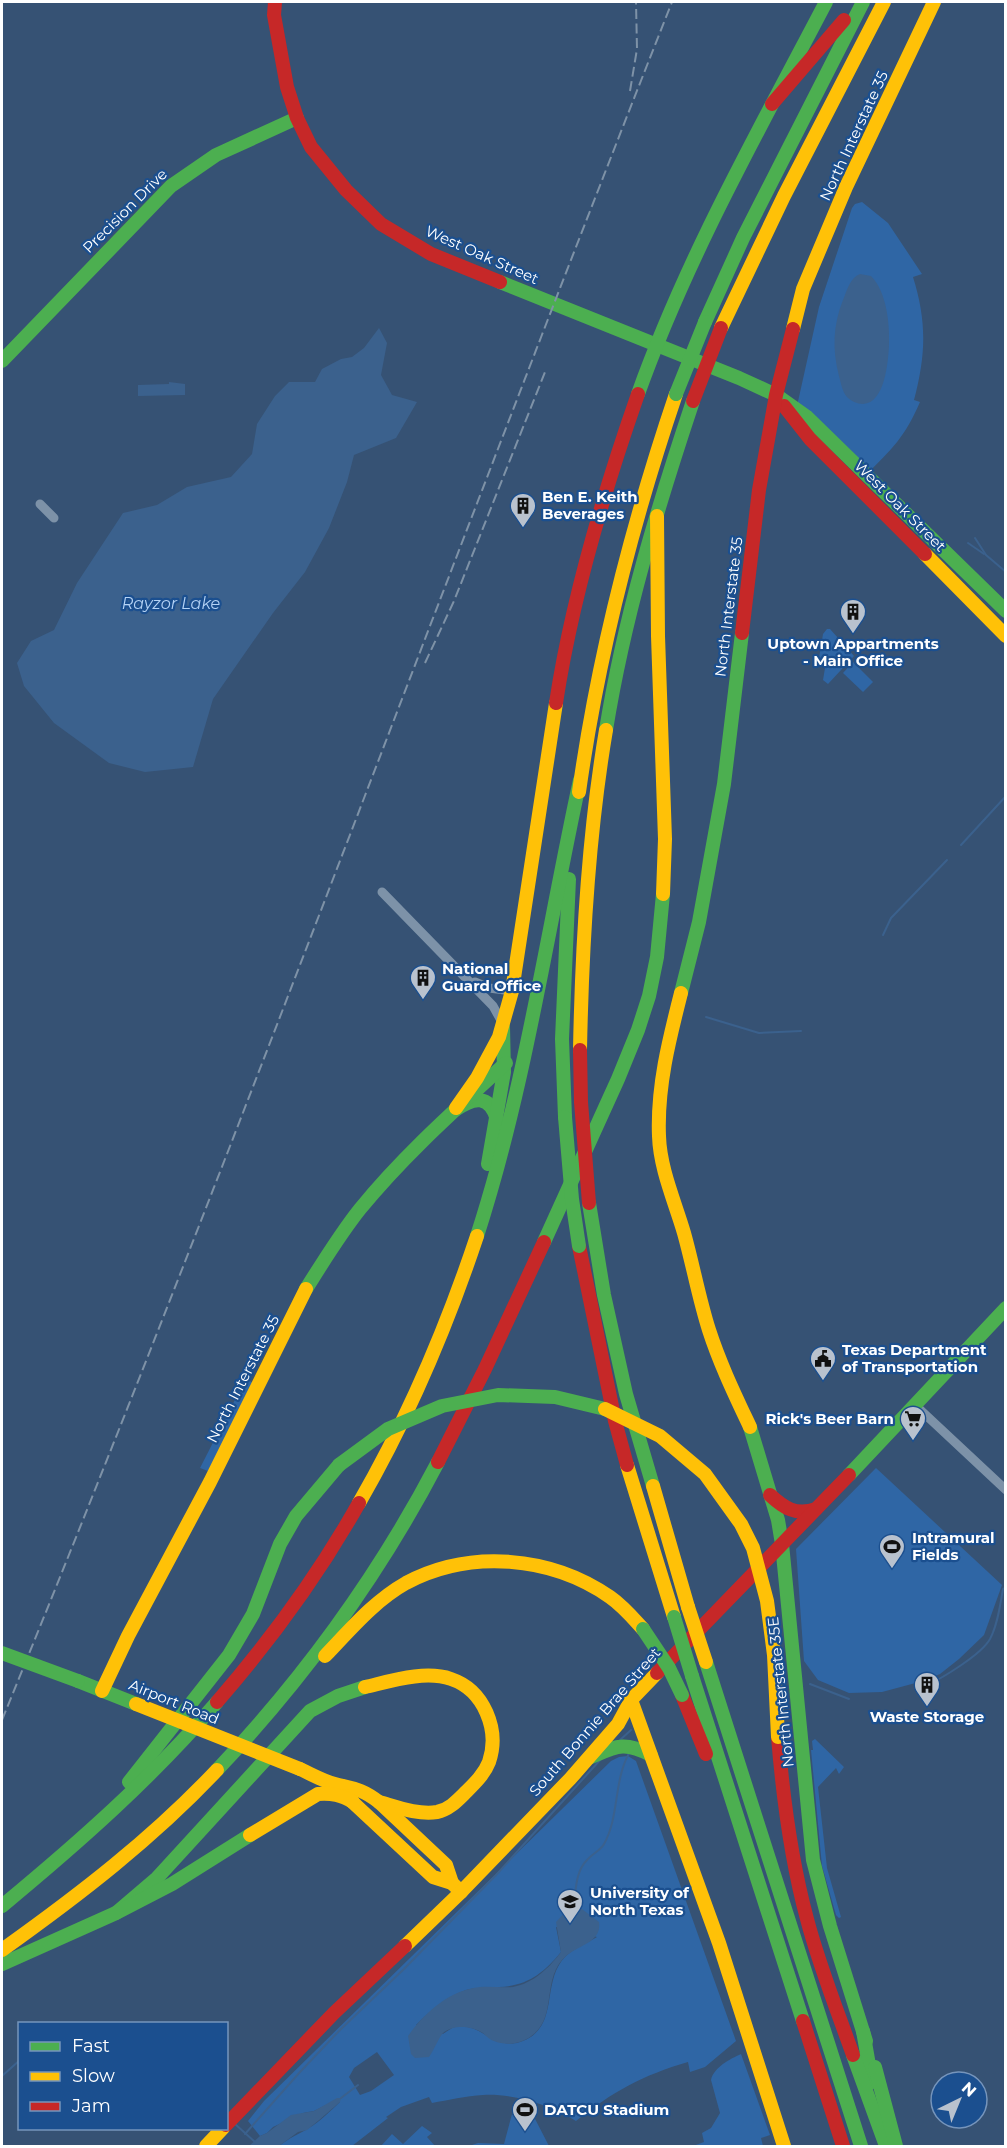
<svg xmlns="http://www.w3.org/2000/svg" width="1007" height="2148" font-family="Montserrat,sans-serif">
<rect width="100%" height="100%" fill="#365274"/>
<g fill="#2f66a5" fill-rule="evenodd">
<path d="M862 202 888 223 922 274 913 277C927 322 926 354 914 400L920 402C905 437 892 449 866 475L797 406 819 307 852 208 855 204Z"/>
<path d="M827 629H830L854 656 828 684 823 680 825 668 819 658 823 634Z"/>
<path d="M853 662 873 682 863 692 843 673Z"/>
<path d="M246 1378 254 1384 208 1471 200 1468Z"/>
<path d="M876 1468 1002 1585 984 1635 959 1659 940 1674 923 1681 882 1692 849 1693 818 1680 804 1661 796 1549Z"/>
<path d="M815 1739 844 1767 839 1774 836 1768 818 1787 827 1868 841 1917 839 1918 836 1915 822 1866 811 1750H813L812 1741Z"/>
<path d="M628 1756 636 1761 736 2041 705 2067 690 2072 688 2062C643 2075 612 2092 576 2121 551 2105 512 2093 483 2095 466 2096 448 2100 432 2103L429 2097 401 2107 386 2117 388 2118 352 2146H279C289 2138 299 2134 309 2128 321 2121 330 2111 340 2102V2098L314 2111 303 2113 273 2127 267 2133 260 2136 248 2121 264 2101 611 1761 619 1757ZM556 1927 597 1937C587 1943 573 1949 565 1957 542 1981 558 2021 529 2038 496 2057 483 2021 455 2027 451 2028 446 2032 443 2034L416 2025C431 2010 446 1997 466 1990 477 1987 487 1988 499 1987 527 1986 544 1973 561 1952ZM377 2052 394 2075 371 2091 360 2095 349 2077 354 2068Z"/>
<path d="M741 2054 770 2135 761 2138 763 2146H693L704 2142 702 2133 711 2128 720 2113 711 2080C714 2067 730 2059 741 2054Z"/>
<path d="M512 2114 518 2122 533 2115 549 2146H469L478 2143 504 2144Z"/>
<path d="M422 2126 432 2133 427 2137 435 2146H381L392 2134 403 2144Z"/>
</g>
<g fill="#3b618d">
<path d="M860 274 871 276C887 292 890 325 889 346 888 362 885 403 863 404 857 404 851 401 847 397 842 391 841 383 839 376 832 349 833 325 843 300 847 290 850 278 860 274Z"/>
<path d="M379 328 387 343 381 375 392 395 417 402 396 438 354 455 347 482 329 528 305 572 273 613 213 699 193 767 145 772 109 763 54 723 24 686 17 663 31 641 54 630 77 583 123 513 157 505 187 487 231 477 252 454 257 424 275 396 289 382H315L322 369 341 359 352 357 364 348Z"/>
<path d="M169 382 185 384V395L138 396V385L169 384Z"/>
<path d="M574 1903 599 1922C602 1942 579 1945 566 1956 540 1979 559 2018 530 2037 520 2044 505 2046 494 2041 490 2040 486 2036 483 2033 472 2026 454 2024 443 2033 438 2039 434 2050 429 2057L415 2058 411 2054 408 2036C425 2012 450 1990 480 1987 491 1986 502 1988 513 1987 534 1983 549 1968 561 1952L556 1922Z"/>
<path d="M337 2098H341L340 2102 318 2121 307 2130 298 2132 279 2146H249L260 2136 267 2133 291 2115 314 2111Z"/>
</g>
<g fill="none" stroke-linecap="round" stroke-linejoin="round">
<g stroke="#3b618d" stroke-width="2">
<path d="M975 538 986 555 1006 572"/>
<path d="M968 543 984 554"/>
<path d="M961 845 1006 796"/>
<path d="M883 935 891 918 947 860"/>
<path d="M706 1017 759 1033 801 1031"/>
<path d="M810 1684 849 1699"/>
<path d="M926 1686C942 1678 981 1655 990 1639 998 1624 1000 1605 1003 1589L1006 1587"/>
<path d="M620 1740 631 1730"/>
<path d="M574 1903C576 1888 576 1871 587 1860 592 1854 601 1850 604 1844 620 1816 613 1778 631 1750"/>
<path d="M2 2076 20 2060"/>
<path d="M341 2098 358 2085"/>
<path d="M235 2124 255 2142"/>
<path d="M245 2134 300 2072 340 2030 404 1969 497 1874 601 1759"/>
</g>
<g stroke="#7d92a8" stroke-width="9">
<path d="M40 504 54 518"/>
<path d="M382 892 493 1006 503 1024"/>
<path d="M475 982 489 988 512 991"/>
<path d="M914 1404 1006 1490"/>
</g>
<g stroke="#4caf50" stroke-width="14">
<path d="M500 282 739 378 776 395 807 417 1006 611"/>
<path d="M705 322 743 238 863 2"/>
<path d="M2 361 171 186 216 155 297 118"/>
<path d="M638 394C687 257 759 130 826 2"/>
<path d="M606 730C624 618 657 509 693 401"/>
<path d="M681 993 699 922 724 784 742 633"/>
<path d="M455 1110C474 1097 489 1094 497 1119"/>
<path d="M565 1117 562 1039 569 879"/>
<path d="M488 1164 504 1072 503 1027"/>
<path d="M589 1203 604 1295 626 1394 653 1486"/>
<path d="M477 1236C525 1088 547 932 580 780"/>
<path d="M544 1242 618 1079 638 1030 649 996 657 957 663 894"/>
<path d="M306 1289C323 1262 340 1234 360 1209 403 1156 456 1109 506 1063"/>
<path d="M750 1427 778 1520 782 1544 813 1860 830 1926 866 2041"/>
<path d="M849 1475 1006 1308"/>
<path d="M706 1662 861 2146"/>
<path d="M692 1676 803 2021"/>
<path d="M78 1681 136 1704"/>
<path d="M591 1757C617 1746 624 1741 651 1755"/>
<path d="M217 1770C304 1678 379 1575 438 1462"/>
<path d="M129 1782 229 1655 253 1614 280 1544 296 1516 339 1465"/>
<path d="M2 1906C78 1843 152 1778 217 1702"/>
<path d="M116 1913 157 1878 310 1711 338 1696 365 1687"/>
<path d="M2 1964 116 1913 172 1884 250 1835"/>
<path d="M863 2031 872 2082"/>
<path d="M853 2055 886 2146"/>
<path d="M875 2067 896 2146"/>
</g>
<g stroke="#ffc107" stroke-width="14">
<path d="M721 328 784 196 884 2"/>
<path d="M793 329 803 289 846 187 934 2"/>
<path d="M657 516 658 636 665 839 663 894"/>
<path d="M925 554 1006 636"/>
<path d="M579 792C598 656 632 524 676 394"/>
<path d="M681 993C669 1040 657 1087 659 1136 660 1169 675 1202 684 1233 693 1265 699 1299 709 1330 720 1364 735 1395 750 1427"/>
<path d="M580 1050C582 943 588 836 606 730"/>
<path d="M456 1108 477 1078 499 1037 512 991 556 703"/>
<path d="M627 1465 674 1617"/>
<path d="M653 1486 688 1607"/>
<path d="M359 1503C408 1418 446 1329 477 1236"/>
<path d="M325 1656C350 1630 374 1601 406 1583 470 1549 551 1556 610 1597 623 1606 633 1618 643 1629"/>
<path d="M365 1687C391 1681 425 1670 451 1679 484 1690 500 1730 489 1762 484 1775 473 1785 464 1794 456 1802 448 1810 437 1812 418 1815 397 1807 379 1802"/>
<path d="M102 1691 128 1636 210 1482 306 1289"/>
<path d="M631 1700 719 1943 784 2146"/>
<path d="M300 1769C311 1774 323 1781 335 1784 355 1789 362 1789 379 1802L446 1865 452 1883 461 1892"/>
<path d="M346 1796 433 1877 452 1883"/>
<path d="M250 1835 318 1794C332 1793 341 1795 353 1802"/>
<path d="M405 1946 461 1892 570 1779 618 1724 631 1700 657 1673"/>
<path d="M2 1950C79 1895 152 1839 217 1770"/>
<path d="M206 2146 223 2128"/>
</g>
<g stroke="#c62828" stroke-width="14">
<path d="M275 2 274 15 287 87 297 118 311 147 346 190 381 224 431 254 500 282"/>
<path d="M772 104 844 20"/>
<path d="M784 406 810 439 925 554"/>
<path d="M742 633 759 490 776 395 793 329"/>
<path d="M556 703C572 598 603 494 638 394"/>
<path d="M579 1246 615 1421 627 1465"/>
<path d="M438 1462 485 1369 544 1242"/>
<path d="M770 1495C784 1508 796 1516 816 1509"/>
<path d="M657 1673 849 1475"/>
<path d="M682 1695 706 1754"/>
<path d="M217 1702C270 1641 319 1574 359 1503"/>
<path d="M778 1737C783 1798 791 1860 807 1919 819 1965 837 2010 853 2055"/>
<path d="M803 2021 843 2146"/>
<path d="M226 2125 334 2013 405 1946"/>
</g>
<g stroke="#7e92a7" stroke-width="2" stroke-dasharray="10 4.5" stroke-linecap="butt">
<path d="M630 91 637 49 636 2"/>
<path d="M425 663 454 601 545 372"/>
<path d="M2 1720C235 1151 446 573 672 2"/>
</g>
<g stroke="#4caf50" stroke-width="14">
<path d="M676 394 705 322"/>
<path d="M565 1117 572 1199 579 1246"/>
<path d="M339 1465 388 1429 442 1406 498 1395 555 1397 605 1409"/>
<path d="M674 1617 692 1676"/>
<path d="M643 1629 669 1668 682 1695"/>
<path d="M2 1653 78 1681"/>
</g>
<g stroke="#ffc107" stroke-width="14">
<path d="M605 1409 660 1436 705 1474 741 1524 753 1548 767 1601 774 1655 778 1737"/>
<path d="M688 1607 706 1662"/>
<path d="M136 1704 300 1769"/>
</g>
<g stroke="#c62828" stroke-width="14">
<path d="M693 401 721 328"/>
<path d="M580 1050 581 1102 589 1203"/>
</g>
</g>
<defs>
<symbol id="building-pin" viewBox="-11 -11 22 30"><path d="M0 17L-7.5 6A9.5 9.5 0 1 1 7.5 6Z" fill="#b9c2ce" stroke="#1b4f8f"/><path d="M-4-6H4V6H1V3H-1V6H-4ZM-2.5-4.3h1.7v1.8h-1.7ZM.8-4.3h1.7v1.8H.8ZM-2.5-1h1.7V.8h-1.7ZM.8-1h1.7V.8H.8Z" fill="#111"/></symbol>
<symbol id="civic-pin" viewBox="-11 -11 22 30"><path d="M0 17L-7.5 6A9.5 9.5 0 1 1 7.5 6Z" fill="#b9c2ce" stroke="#1b4f8f"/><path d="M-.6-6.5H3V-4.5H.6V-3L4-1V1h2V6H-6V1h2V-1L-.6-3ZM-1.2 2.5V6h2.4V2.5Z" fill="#111"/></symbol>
<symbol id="supermarket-pin" viewBox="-11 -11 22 30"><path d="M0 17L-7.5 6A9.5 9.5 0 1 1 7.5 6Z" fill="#b9c2ce" stroke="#1b4f8f"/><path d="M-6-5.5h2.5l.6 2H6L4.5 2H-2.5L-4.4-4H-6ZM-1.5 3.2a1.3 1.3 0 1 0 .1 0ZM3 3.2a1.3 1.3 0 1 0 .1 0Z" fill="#111"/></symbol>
<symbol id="stadium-pin" viewBox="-11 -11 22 30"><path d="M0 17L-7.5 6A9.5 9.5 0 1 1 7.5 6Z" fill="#b9c2ce" stroke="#1b4f8f"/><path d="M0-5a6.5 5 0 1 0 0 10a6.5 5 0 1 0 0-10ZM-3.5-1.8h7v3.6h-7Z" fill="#111"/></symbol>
<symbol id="university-pin" viewBox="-11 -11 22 30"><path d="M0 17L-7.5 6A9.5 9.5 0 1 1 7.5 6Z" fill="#b9c2ce" stroke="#1b4f8f"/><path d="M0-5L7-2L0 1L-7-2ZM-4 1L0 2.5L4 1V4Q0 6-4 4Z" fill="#111"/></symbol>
</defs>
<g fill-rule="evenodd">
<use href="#building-pin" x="508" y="491" width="30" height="40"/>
<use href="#building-pin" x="838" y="597" width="30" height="40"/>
<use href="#building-pin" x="408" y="963" width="30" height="40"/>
<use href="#civic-pin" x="808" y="1344" width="30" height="40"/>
<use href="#supermarket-pin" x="898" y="1404" width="30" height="40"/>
<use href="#stadium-pin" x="877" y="1532" width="30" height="40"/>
<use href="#building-pin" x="912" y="1670" width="30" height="40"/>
<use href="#university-pin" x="555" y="1887" width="30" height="40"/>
<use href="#stadium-pin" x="510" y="2095" width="30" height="40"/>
</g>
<g text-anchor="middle" stroke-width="4.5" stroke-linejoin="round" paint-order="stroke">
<g font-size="15" fill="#fff" stroke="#1b4f8f">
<text transform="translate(854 136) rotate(-65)" y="5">North Interstate 35</text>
<text transform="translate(125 211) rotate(-45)" y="5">Precision Drive</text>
<text transform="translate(482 255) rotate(24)" y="5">West Oak Street</text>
<text transform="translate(900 506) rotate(45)" y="5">West Oak Street</text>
<text transform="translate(729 607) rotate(-83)" y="5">North Interstate 35</text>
<text transform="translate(243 1379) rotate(-63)" y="5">North Interstate 35</text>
<text transform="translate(781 1692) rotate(-96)" y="5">North Interstate 35E</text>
<text transform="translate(174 1702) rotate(22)" y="5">Airport Road</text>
<text transform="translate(595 1722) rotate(-49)" y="5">South Bonnie Brae Street</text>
</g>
<g font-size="15" font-weight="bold" fill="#fff" stroke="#1b4f8f" text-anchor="start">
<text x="542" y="502">Ben E. Keith<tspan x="542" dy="17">Beverages</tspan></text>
<text x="853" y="649" text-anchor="middle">Uptown Appartments<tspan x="853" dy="17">- Main Office</tspan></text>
<text x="442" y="974">National<tspan x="442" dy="17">Guard Office</tspan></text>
<text x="842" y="1355">Texas Department<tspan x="842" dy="17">of Transportation</tspan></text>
<text x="894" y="1424" text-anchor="end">Rick's Beer Barn</text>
<text x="912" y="1543">Intramural<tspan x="912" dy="17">Fields</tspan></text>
<text x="927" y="1722" text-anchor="middle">Waste Storage</text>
<text x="590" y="1898">University of<tspan x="590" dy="17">North Texas</tspan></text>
<text x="544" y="2115">DATCU Stadium</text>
</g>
<g font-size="16" font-style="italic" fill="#b5d3f5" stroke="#1b4f8f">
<text x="171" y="609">Rayzor Lake</text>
</g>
</g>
<rect width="1007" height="2148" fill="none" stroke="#ffffff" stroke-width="6"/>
<rect x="18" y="2022" width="210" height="108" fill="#1b4f8f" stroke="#7695bc" stroke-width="1.5"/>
<rect x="30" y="2042" width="30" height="9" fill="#4caf50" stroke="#7695bc" stroke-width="1.5"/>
<text x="72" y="2052" font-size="18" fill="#ffffff">Fast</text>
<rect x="30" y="2072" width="30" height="9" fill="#ffc107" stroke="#7695bc" stroke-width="1.5"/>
<text x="72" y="2082" font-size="18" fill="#ffffff">Slow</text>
<rect x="30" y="2102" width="30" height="9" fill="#c62828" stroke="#7695bc" stroke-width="1.5"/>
<text x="72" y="2112" font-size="18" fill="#ffffff">Jam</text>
<g transform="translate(959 2100) rotate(43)"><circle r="28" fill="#1b4f8f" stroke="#7695bc" stroke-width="1.5"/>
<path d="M0-4.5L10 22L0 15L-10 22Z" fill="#b9c2ce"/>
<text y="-9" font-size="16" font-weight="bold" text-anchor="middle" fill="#ffffff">N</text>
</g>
</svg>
